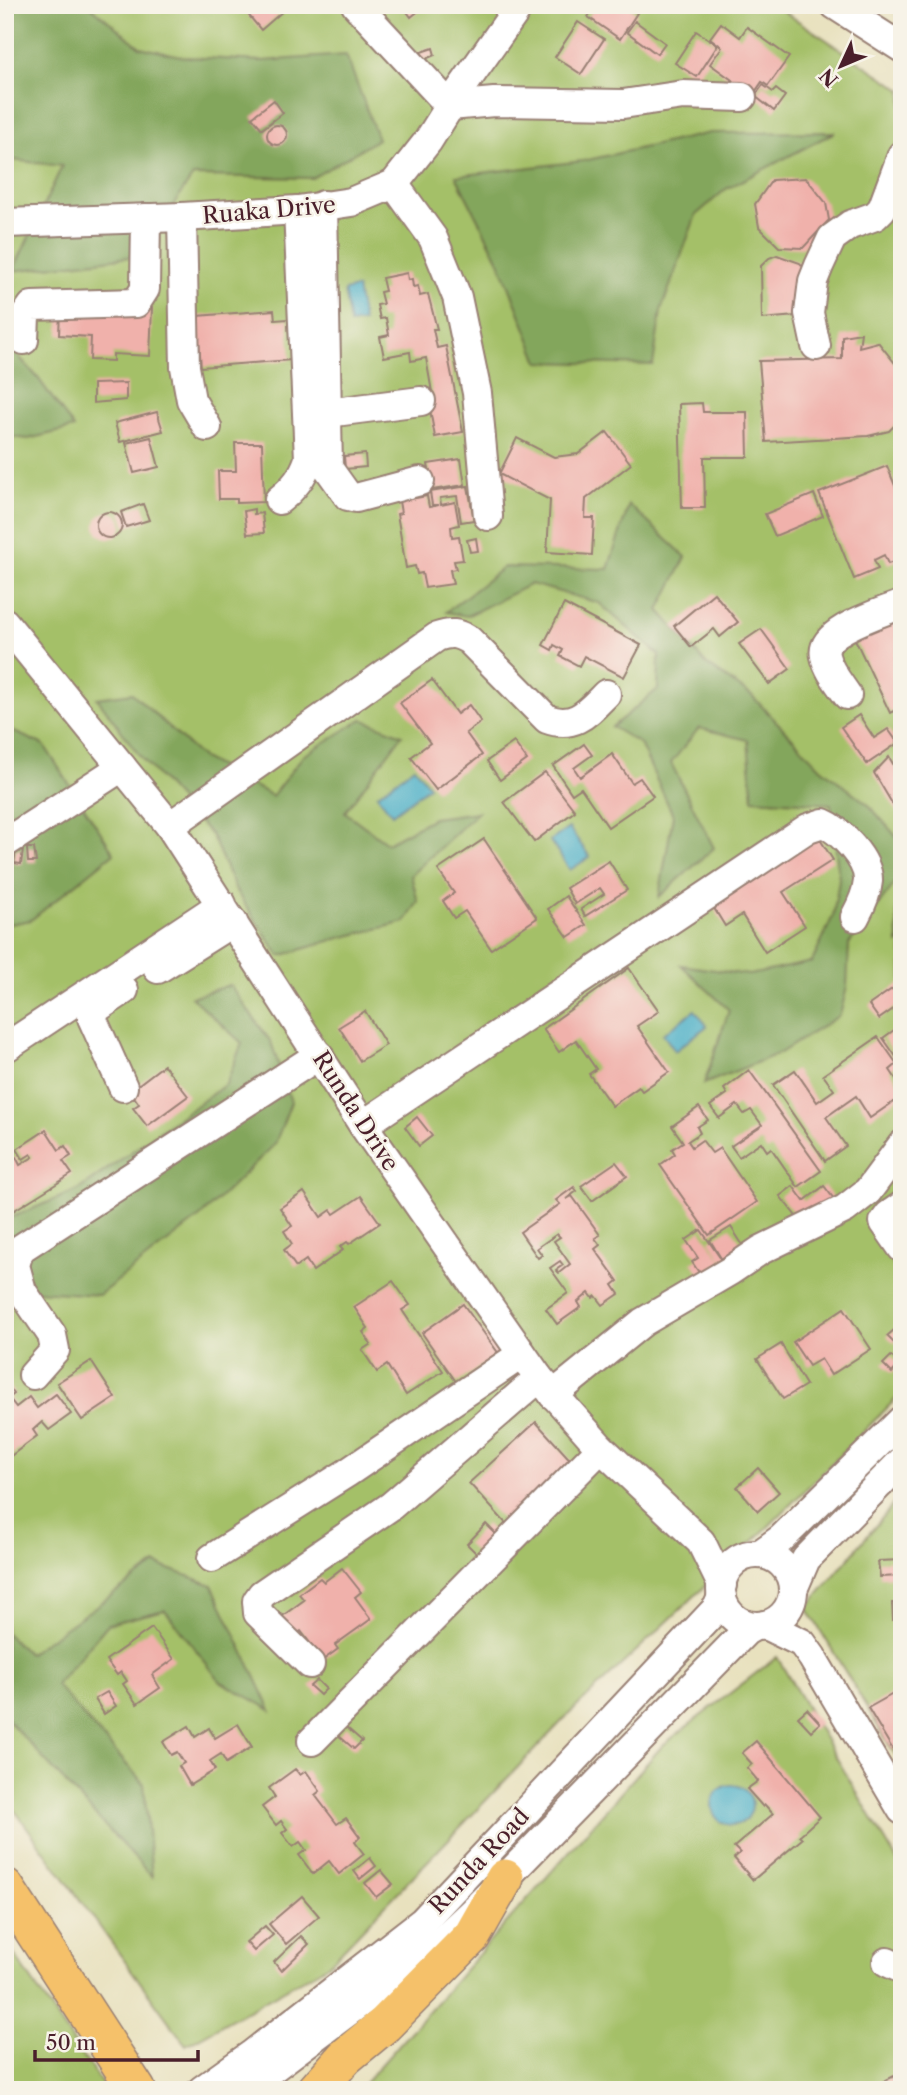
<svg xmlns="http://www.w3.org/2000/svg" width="907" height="2095" font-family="'Libre Caslon Text',serif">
<rect width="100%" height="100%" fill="#f7f3e8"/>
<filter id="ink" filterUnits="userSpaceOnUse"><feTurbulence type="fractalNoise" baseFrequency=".0143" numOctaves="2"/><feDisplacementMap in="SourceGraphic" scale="14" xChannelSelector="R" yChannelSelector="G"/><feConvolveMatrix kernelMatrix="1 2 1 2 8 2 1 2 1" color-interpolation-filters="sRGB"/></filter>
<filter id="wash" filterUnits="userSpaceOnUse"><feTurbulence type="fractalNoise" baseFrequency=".00686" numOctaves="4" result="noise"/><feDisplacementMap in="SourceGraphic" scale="28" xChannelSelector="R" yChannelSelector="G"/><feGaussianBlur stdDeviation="1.57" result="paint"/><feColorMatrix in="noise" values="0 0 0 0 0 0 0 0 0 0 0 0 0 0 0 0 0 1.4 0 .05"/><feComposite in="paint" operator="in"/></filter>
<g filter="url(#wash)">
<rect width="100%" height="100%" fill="#e8e1be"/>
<g fill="#a4c067" stroke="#777049" stroke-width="2">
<path d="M5 5H774L902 90V1393L768 1527 566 1717 328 1965 186 2045 5 1797Z"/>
<path d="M902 1494V1766L807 1608Z"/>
<path d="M777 1657 902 1869V2090H359L663 1745Z"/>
<path d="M5 1941 106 2090H5Z"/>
</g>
<g fill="#83a65c" stroke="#666244" stroke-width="2">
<path d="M5 5H89L140 47 185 57 262 61 346 55 378 139 312 178 193 176 138 256 13 271 62 166 5 159Z"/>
<path d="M835 132 726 189 696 215 661 311 653 365 539 362 499 261 456 176 583 161 710 133Z"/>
<path d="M5 341 38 378 74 428 28 439 5 436Z"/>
<path d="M629 505 686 557 659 610 706 664 752 696 821 768 869 805 902 843V940L898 944 896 882 849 944 847 987 840 1015 780 1053 704 1084 729 1010 681 965 749 975 812 962 833 916 839 880 831 804 753 799 748 740 699 728 671 763 714 848 659 897 673 815 640 744 612 727 658 689 659 655 599 603 531 584 467 616 446 612 504 567 608 569Z"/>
<path d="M132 693 201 757 272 796 303 756 362 719 402 735 345 812 387 843 433 818 478 812 411 875 418 902 405 922 336 939 280 956 236 891 212 836 140 756 97 698Z"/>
<path d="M5 728 44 745 114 853 31 920 5 925V793L8 790 5 789Z"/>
<path d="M230 985 271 1042 291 1102 275 1144 200 1217 99 1295 5 1289V1220L78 1190 226 1084 242 1043 191 997Z"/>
<path d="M156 1564 212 1585 271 1710 220 1681 165 1610 108 1624 56 1685 144 1784 152 1877 5 1717V1632L28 1654Z"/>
</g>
<g fill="#48afc7" stroke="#496779" stroke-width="2">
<path d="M357 288 363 322 350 324 344 291Z"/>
<path d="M414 767 429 786 392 814 377 795Z"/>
<path d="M569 828 590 857 570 870 550 841Z"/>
<path d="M695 1010 707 1026 675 1051 663 1034Z"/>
<circle cx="732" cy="1805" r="20"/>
</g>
<g id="blocks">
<g fill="#f0b1ab">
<path d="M240 5H278L283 11 261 30Z"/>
<path d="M402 5H418L421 9 411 17Z"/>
<path d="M596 5H626L637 13 620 39 588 17Z"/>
<path d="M635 21 665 43 657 54 627 32Z"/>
<path d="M578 22 604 39 581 74 555 57Z"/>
<path d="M721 23 740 37 747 27 789 57 768 86 762 82 753 95 710 64 722 47 710 38Z"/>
<path d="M696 31 718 45 697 77 675 63Z"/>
<path d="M433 48 435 55 421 61 418 53Z"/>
<path d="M763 85 773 92 776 89 785 96 774 111 755 96Z"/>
<path d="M274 100 283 113 262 129 252 117Z"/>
<circle cx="277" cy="135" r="10"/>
<path d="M806 178 826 203 829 220 803 248 779 247 759 227 755 204 772 180Z"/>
<path d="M777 255 800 263 808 273 796 316 762 319 761 266 769 258Z"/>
<path d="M407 273 408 280 412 279 413 287 418 286 420 296 428 294 437 329H433L437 348 446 346 463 432 435 437 428 399 433 398 426 358 411 361 410 352 384 357 380 337 389 335 386 318 380 319 377 305 383 304 380 292 385 291 382 278Z"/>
<path d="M122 306 152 308 150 356 113 354V361L90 360 91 337 59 335 60 311Z"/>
<path d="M274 310 275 320 288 319 291 360 201 367 197 316Z"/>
<path d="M861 333 859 347 878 342 902 372V412L898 422 889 431 868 436 766 442 759 361 842 359V336Z"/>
<path d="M126 383V400L93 403V384Z"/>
<path d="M702 403 703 412H747L748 457H704L705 508H682L679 404Z"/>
<path d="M157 412 163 431 120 442 115 423Z"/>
<path d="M607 432 631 464 586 499 585 518H594L592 555 547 552 550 500 499 474 517 438 554 457 578 454Z"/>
<path d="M151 437 159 467 134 473 126 443Z"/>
<path d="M235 443H262L264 502 237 503V499H219L218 471H236Z"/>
<path d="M365 454 366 467 345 469 344 456Z"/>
<path d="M461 459 465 485 432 490 428 464Z"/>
<path d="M887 466 896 488 902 486V559L888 564 884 555 874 560 878 569 854 579 819 493Z"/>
<path d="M468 486 474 520 461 522 457 496 440 498 441 505 455 502 459 525 451 527 452 537 459 536 463 560 454 561 456 569 450 570 453 584 425 588 422 573 417 574 415 566 406 568 397 514 401 513 399 501 427 496 429 507 439 505H432L430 492Z"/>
<path d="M814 494 823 516 775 536 765 514Z"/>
<path d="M143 504 149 520 126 527 121 512Z"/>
<path d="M254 509V514L262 513 264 533 247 534 244 511Z"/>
<circle cx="109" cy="525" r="13"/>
<path d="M476 538 478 551 470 552 467 540Z"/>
<path d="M714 593 738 622 720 637 714 629 691 647 674 626Z"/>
<path d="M564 604 641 645 624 677 584 656 579 666 560 656 563 650 554 645 552 650 543 645Z"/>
<path d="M902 612V707L890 713 853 635Z"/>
<path d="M761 629 790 669 769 684 739 644Z"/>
<path d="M432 680 457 714 469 705 481 722 466 733 482 755 436 790 411 757 430 743 400 703Z"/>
<path d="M859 715 874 738 888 729 898 743 867 764 841 727Z"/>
<path d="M514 742 527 760 500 780 487 761Z"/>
<path d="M584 744 592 755 574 768 580 777 612 754 632 783 640 778 653 796 608 827 581 788 572 794 553 766Z"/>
<path d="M889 757 902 779V820L874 773Z"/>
<path d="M545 772 575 811 534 842 504 802Z"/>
<path d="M816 833 833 860 783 892 805 926 765 952 742 915 725 926 709 900Z"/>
<path d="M484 839 537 918 491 949 465 911 454 918 443 901 454 893 438 870Z"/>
<path d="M27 848H34L36 862H28Z"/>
<path d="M16 849 23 850 21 864 14 863Z"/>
<path d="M609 861 627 890 585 916 581 909 604 894 600 888 575 904 566 888Z"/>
<path d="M566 896 586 925 568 937 548 909Z"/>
<path d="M629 968 659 1011 637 1026 669 1072 642 1091 639 1087 612 1106 589 1074 596 1069 576 1040 559 1052 543 1029Z"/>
<path d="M902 982V1003L879 1019 869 1005Z"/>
<path d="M365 1011 386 1045 360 1061 339 1027Z"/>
<path d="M894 1030 902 1040V1065L883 1038Z"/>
<path d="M878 1037 897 1064 890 1070 902 1088V1096L870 1118 856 1096 826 1117 846 1146 825 1161 773 1085 795 1070 817 1102 834 1090 823 1075Z"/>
<path d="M164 1065 188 1096 147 1126 133 1108 139 1104 130 1091Z"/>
<path d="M749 1070 821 1171 798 1187 771 1148 767 1151 761 1142 739 1157 731 1146 762 1125 751 1110 744 1114 737 1105 719 1118 710 1106 727 1094 724 1089Z"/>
<path d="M699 1107 708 1120 697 1127 700 1133 688 1141 692 1147 702 1140 712 1153 720 1148 757 1202 709 1235 660 1165 675 1154 672 1149 683 1142 672 1126Z"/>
<path d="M417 1117 432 1136 419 1146 405 1127Z"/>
<path d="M46 1130 59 1150 65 1146 71 1156 63 1161 72 1174 13 1211 5 1199V1163L16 1157 20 1165 33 1157 31 1154 23 1159 17 1149Z"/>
<path d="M616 1162 627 1176 592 1201 581 1186Z"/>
<path d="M793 1186 804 1201 824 1186 834 1199 799 1220 780 1196Z"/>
<path d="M574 1187 577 1191 566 1199 572 1196 600 1235 595 1238 600 1245 595 1249 618 1281 613 1285 619 1294 603 1305 596 1296 593 1298 589 1293 578 1302 581 1307 557 1324 546 1309 568 1293 550 1268 560 1261 563 1265 556 1270 559 1273 570 1264 554 1241 560 1237 557 1234 537 1248 542 1255 538 1258 520 1232 560 1204 556 1200Z"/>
<path d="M304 1192 321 1217 331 1210 334 1214 361 1196 380 1223 349 1244 347 1242 340 1247 343 1250 313 1271 306 1260 296 1267 284 1250 292 1244 284 1231 292 1226 280 1208Z"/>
<path d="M731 1227 744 1247 722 1260 710 1240Z"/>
<path d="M701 1230 723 1262 700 1274 692 1262 698 1258 686 1240Z"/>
<path d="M393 1281 410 1305 402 1310 443 1371 406 1395 387 1365 377 1372 362 1350 371 1344 363 1332 368 1328 354 1307Z"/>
<path d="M463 1304 499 1354 457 1383 422 1333Z"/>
<path d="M844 1308 871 1349 831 1375 821 1359 809 1366 793 1342Z"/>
<path d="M894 1330 901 1338 894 1343 887 1336Z"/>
<path d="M781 1344 806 1385 783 1399 757 1359Z"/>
<path d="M891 1356 900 1364 892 1373 883 1364Z"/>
<path d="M91 1361 115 1398 82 1420 57 1383Z"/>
<path d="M5 1381 14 1394 9 1398 16 1407 29 1397 37 1408 56 1394 71 1414 49 1430 42 1422 33 1430 37 1436 8 1458 5 1454Z"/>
<path d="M536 1422 575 1465 511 1529 469 1483Z"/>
<path d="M758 1468 779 1492 758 1511 737 1487Z"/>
<path d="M486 1524 498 1536 479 1556 467 1544Z"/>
<path d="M902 1560V1576L880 1577 878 1561Z"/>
<path d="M342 1568 361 1592 355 1597 371 1619 335 1645 338 1649 323 1660 301 1631 295 1635 281 1617 304 1600 299 1594 320 1578 324 1582Z"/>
<path d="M892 1603H902V1638H899L898 1620H893Z"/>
<path d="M152 1628 174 1659 152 1675 160 1688 137 1704 123 1684 127 1681 121 1672 117 1675 106 1660Z"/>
<path d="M317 1680 326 1689 320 1695 310 1686Z"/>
<path d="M902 1689V1745L893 1750 868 1708Z"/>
<path d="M107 1692 116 1706 104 1714 95 1699Z"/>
<path d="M807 1709 820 1723 811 1731 798 1717Z"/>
<path d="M238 1724 252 1747 226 1763 221 1754 210 1761 215 1770 190 1785 179 1766 184 1763 177 1752 171 1755 163 1742 189 1726 195 1737 209 1728 215 1738Z"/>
<path d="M346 1727 362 1741 354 1749 338 1735Z"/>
<path d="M756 1741 820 1817 799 1836 802 1839 753 1880 734 1858 740 1853 734 1847 773 1814 765 1805 763 1807 747 1789 758 1781 747 1768 752 1764 742 1753Z"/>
<path d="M295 1769 300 1775 306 1771 320 1791 315 1795 337 1824 346 1818 360 1837 355 1842 364 1854 339 1874 329 1861 313 1874 299 1855 306 1850 300 1842 293 1847 282 1833 287 1829 281 1821 276 1825 262 1807 275 1797 269 1788Z"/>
<path d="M370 1858 376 1866 360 1879 354 1871Z"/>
<path d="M381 1870 393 1884 376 1897 365 1883Z"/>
<path d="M302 1896 319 1916 286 1944 269 1924Z"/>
<path d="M265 1926 273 1935 254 1951 246 1942Z"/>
<path d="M301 1936 309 1944 281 1971 274 1962Z"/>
<path d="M894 2076 902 2090H872L870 2088Z"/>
</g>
</g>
</g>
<g filter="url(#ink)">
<use href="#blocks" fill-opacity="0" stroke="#998074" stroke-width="2"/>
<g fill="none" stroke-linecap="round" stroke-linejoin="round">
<defs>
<g id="minor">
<path d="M356 5 450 106 494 102 623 104 683 95 742 97"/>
<path d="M835 5 902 48"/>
<path d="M394 184 433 238 457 297 477 393 488 516"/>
<path d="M323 205 328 468 348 496 356 498 420 481"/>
<path d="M182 217 185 367 191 400 207 427"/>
<path d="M5 223 182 217 298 210 351 202 394 184 428 141 458 93 520 5"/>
<path d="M24 340 25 316 32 306 136 303 145 289 146 218"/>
<path d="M816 346 809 313 813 281 819 266 832 238 850 225 875 216 882 209 902 155"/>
<path d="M327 413 421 401"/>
<path d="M279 500C294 488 303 477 309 459L298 210"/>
<path d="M5 623 170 826 363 1125 539 1378 601 1448 701 1542 722 1585"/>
<path d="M847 695C839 683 828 670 825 656 819 630 882 613 902 604"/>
<path d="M170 826 437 637C451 632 457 633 469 640L547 719C575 729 587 713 606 694"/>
<path d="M5 843 122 767"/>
<path d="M158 969 233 922"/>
<path d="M5 1048 222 904"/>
<path d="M123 1087 92 1018 97 1008 124 990"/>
<path d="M363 1125 808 828 823 823C840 830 869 860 868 881 867 893 861 906 855 917"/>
<path d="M902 1206 889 1215 884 1222 902 1248"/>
<path d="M33 1375 55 1350 52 1335 22 1291 15 1265 20 1249 319 1055"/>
<path d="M553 1395 643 1322 730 1271 761 1250 845 1209 868 1191 902 1145"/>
<circle cx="757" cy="1590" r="36"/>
<path d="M760 1554 781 1539 902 1420"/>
<path d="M212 1558 347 1473 522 1354"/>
<path d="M794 1587 806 1559 902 1461"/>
<path d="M765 1625 802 1643 812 1657 902 1810"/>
<path d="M310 1664 258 1613 257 1601 262 1594 391 1506 539 1378"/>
<path d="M312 1741 601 1448"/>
<path d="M887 1962 902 1969"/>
<path d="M202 2090 251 2055 423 1921 717 1608 722 1597"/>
<path d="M244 2090 438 1944 471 1913 746 1631 755 1626"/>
</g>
<g id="major">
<path d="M5 1887 137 2090"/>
<path d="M316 2090 345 2057 385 2024 472 1936 505 1878"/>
</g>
</defs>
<use href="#minor" stroke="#998074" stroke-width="32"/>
<use href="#major" stroke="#998074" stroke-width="40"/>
<use href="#minor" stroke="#fff" stroke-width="28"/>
<use href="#major" stroke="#f5c16b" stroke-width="37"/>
</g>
</g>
<g text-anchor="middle" stroke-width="5" stroke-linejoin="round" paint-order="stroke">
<g font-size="23" fill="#4a1f2b" stroke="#f7f3e8">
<text transform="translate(269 210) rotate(-5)" y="8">Ruaka Drive</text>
<text transform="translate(356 1111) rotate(57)" y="8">Runda Drive</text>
<text transform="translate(479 1861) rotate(-47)" y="8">Runda Road</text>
</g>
</g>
<rect width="907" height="2095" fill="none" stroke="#f7f3e8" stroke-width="28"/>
<g transform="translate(841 66) rotate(226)" stroke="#f7f3e8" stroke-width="5" paint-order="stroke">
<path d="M0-5L12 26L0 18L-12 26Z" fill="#4a1f2b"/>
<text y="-10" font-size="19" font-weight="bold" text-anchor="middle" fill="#4a1f2b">N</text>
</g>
<path d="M35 2050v10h163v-10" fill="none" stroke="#4a1f2b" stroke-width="3.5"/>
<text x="46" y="2050" font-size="21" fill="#4a1f2b" stroke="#f7f3e8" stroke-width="5" paint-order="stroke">50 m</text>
</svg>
